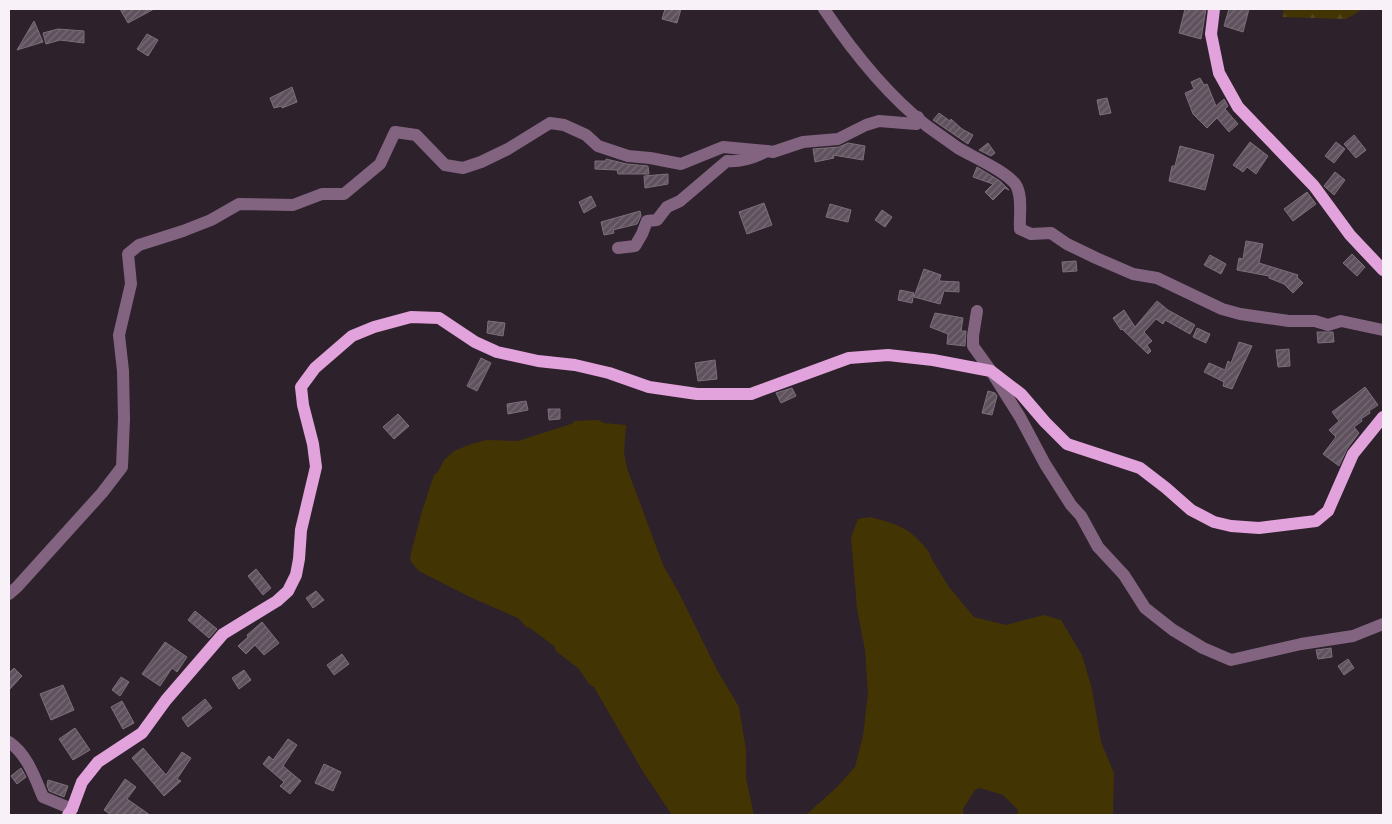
<svg xmlns="http://www.w3.org/2000/svg" width="1392" height="824" font-family="'Noto Sans',sans-serif">
<defs>
<pattern id="forest-firs" width="22" height="20" patternUnits="userSpaceOnUse" patternTransform="scale(1.25)"><rect width="22" height="20" fill="#433404"/><path d="M5 1l3.5 6h-7zM16 11l3.5 6h-7z" fill="#56481d"/></pattern>
<pattern id="building-hatch" width="6" height="6" patternUnits="userSpaceOnUse" patternTransform="scale(1.25)"><rect width="6" height="6" fill="#5f525e"/><path d="M-1 1l2-2M0 6l6-6M5 7l2-2" fill="none" stroke="#776b76"/></pattern>
</defs>
<rect width="100%" height="100%" fill="#2d212c"/>
<g fill="#433404">
<path d="M598 420 604 423 626 425 624 452 627 468 663 565 680 595 717 670 739 707 746 750V778L754 815H672L642 770 594 687 589 684 579 669 556 651 554 646 530 628 526 627 518 618 470 597 419 571 411 562 410 557 422 511 434 475 438 472 444 460 454 451 471 444 487 440 518 441 571 424 575 421Z"/>
<path d="M870 517C893 523 907 526 923 545 927 549 930 552 931 558L949 587 974 617 1006 625 1044 615 1061 620 1082 655 1092 689 1101 742 1114 773 1113 815H1017L1018 810 1003 795 980 788 975 790 963 809 964 815H806L837 787 855 767 863 736 868 693 865 650 857 609 851 537 858 519Z"/>
</g>
<path fill="url(#forest-firs)" d="M1284 9H1363L1346 19 1282 17Z"/>
<g fill="url(#building-hatch)" stroke="#7d6f7b">
<path d="M120 9H154L128 23Z"/>
<path d="M665 9H681L677 23 662 19Z"/>
<path d="M1185 9H1206L1201 39 1179 33Z"/>
<path d="M1229 9H1249L1243 32 1224 26Z"/>
<path d="M34 21 43 42 17 50Z"/>
<path d="M58 29 84 31V43L60 40 46 44 43 33Z"/>
<path d="M147 34 158 40 148 56 137 49Z"/>
<path d="M1200 78 1204 85 1207 84 1216 106 1224 99 1228 106 1225 109 1238 124 1229 132 1217 118 1207 128 1193 114 1185 93 1194 89 1191 82Z"/>
<path d="M292 87 297 102 282 108V106L274 108 270 98Z"/>
<path d="M1107 98 1111 113 1100 115 1097 100Z"/>
<path d="M939 113 950 121 951 119 962 129 973 135 968 144 933 120Z"/>
<path d="M1354 135 1366 150 1356 158 1344 144Z"/>
<path d="M1250 142 1268 156 1256 174 1247 167 1243 172 1233 165Z"/>
<path d="M1336 142 1345 149 1334 163 1325 156Z"/>
<path d="M848 143 865 146 863 160 833 155 834 158 815 162 813 149 839 147Z"/>
<path d="M988 143 995 153 991 156 979 150Z"/>
<path d="M1180 146 1214 155 1205 190 1169 181 1172 166H1175Z"/>
<path d="M606 159 627 164 648 166 649 174H618L617 170 595 169V161H606Z"/>
<path d="M977 167 1000 181 1009 190 1005 188 993 200 985 192 993 184 973 177Z"/>
<path d="M1335 172 1345 180 1334 195 1324 186Z"/>
<path d="M668 174V184L645 188 644 176Z"/>
<path d="M1307 192 1316 204 1293 221 1284 209Z"/>
<path d="M591 196 596 206 584 213 579 202Z"/>
<path d="M764 203 772 225 747 234 739 212Z"/>
<path d="M830 204 851 210 848 222 826 217Z"/>
<path d="M882 210 892 217 885 227 875 220Z"/>
<path d="M640 211 641 216 637 224 613 230 614 233 604 235 601 222Z"/>
<path d="M1246 241 1263 244 1259 263 1298 275 1297 277 1303 283 1293 293 1284 284 1269 278V276L1237 270 1239 258 1243 259Z"/>
<path d="M1352 254 1365 267 1357 276 1343 263Z"/>
<path d="M1210 255 1226 264 1221 274 1204 265Z"/>
<path d="M1076 261 1077 271 1063 272 1062 262Z"/>
<path d="M924 269 941 275 939 281 959 282V292L944 291 940 304 914 297Z"/>
<path d="M900 290 914 293 912 303 898 300Z"/>
<path d="M1157 301 1168 310 1195 325 1190 334 1165 320 1163 324 1156 319 1144 332 1152 341 1147 345 1151 351 1148 354 1122 329 1121 330 1113 318 1124 310 1135 327Z"/>
<path d="M935 313 963 318 961 331H966L965 346 947 344 948 334 930 327Z"/>
<path d="M488 321 505 323 503 336 487 333Z"/>
<path d="M1197 328 1210 334 1206 343 1193 337Z"/>
<path d="M1317 332H1333L1334 342 1318 343Z"/>
<path d="M1239 342 1252 346 1232 389 1223 386 1224 382 1204 372 1209 363 1225 370 1228 361 1231 363Z"/>
<path d="M1289 349 1290 366 1278 367 1276 350Z"/>
<path d="M481 358 491 363 477 391 467 386Z"/>
<path d="M715 360 717 379 698 381 695 363Z"/>
<path d="M1365 387 1378 405 1369 411 1370 413 1361 419 1362 421 1354 427 1359 433 1347 449 1339 466 1323 454 1336 437 1329 430 1339 421 1332 412Z"/>
<path d="M792 388 796 396 781 403 776 393Z"/>
<path d="M988 391 995 393 997 396 992 415 982 413Z"/>
<path d="M526 401 528 410 508 414 507 404Z"/>
<path d="M548 409H560V419L549 420Z"/>
<path d="M398 414 409 426 394 439 383 427Z"/>
<path d="M256 569 271 588 263 595 248 576Z"/>
<path d="M316 591 324 600 313 608 306 598Z"/>
<path d="M195 611 217 629 209 638 188 620Z"/>
<path d="M262 622 279 643 264 655 255 645 246 654 238 646 248 637 247 635Z"/>
<path d="M165 642 187 657 177 672 172 668 160 686 142 674Z"/>
<path d="M1331 648 1332 657 1318 659 1316 650Z"/>
<path d="M342 654 349 664 334 675 327 665Z"/>
<path d="M1348 659 1354 668 1344 675 1338 666Z"/>
<path d="M14 668 22 676 9 690V673Z"/>
<path d="M244 670 251 680 239 689 232 678Z"/>
<path d="M121 677 129 682 120 696 112 690Z"/>
<path d="M63 685 74 710 51 720 40 694Z"/>
<path d="M205 699 212 708 188 727 182 718Z"/>
<path d="M122 701 134 723 123 729 111 707Z"/>
<path d="M75 728 90 750 73 760 59 739Z"/>
<path d="M288 739 297 745 283 766 301 781 290 794 280 786 284 782 263 764 269 756 273 760Z"/>
<path d="M143 748 166 775 182 752 191 758 177 779 181 781 164 796 132 758Z"/>
<path d="M324 764 341 772 333 791 315 783Z"/>
<path d="M21 768 26 777 17 784 11 776Z"/>
<path d="M125 779 136 787 127 799 150 815H111L104 810Z"/>
<path d="M48 780 68 786 64 797 49 791 47 785Z"/>
</g>
<g fill="none" stroke-linecap="round" stroke-linejoin="round">
<g stroke="#836480" stroke-width="12">
<path d="M824 9C853 52 886 94 927 126 937 133 948 141 958 148 973 157 1006 171 1016 185 1023 197 1019 216 1020 229L1031 234 1051 233 1067 244 1096 258 1133 274 1157 278 1222 309 1240 314 1289 321H1315L1328 325 1341 321 1383 330"/>
<path d="M618 248 635 246 642 234 647 221 657 220 667 207 680 201 727 161C742 162 754 158 767 151L773 152 803 142 838 139 866 125 879 121 916 124 918 117"/>
<path d="M977 311 973 336V346L991 371 1020 417 1045 464 1071 505 1081 516 1098 547 1124 575 1145 608 1173 630 1203 648 1231 660 1301 644 1353 636 1383 624"/>
<path d="M9 594 17 587 102 493 122 467 124 419 123 371 119 335 131 284 128 254 139 245 183 231 211 220 239 204 293 205 322 194H344L380 164 395 132 416 135 445 165 463 168 481 162 508 149 550 123 564 125 586 135 598 146 628 156 650 158 681 164 723 147 767 151"/>
<path d="M9 742C27 754 35 778 43 797L72 809"/>
</g>
<g stroke="#e2a2db" stroke-width="12">
<path d="M1214 9 1211 34 1219 73 1238 107 1314 186 1350 235 1383 270"/>
<path d="M68 815 72 809 82 782 98 762 142 733 166 700 223 634 277 601 288 591 296 575 299 559 301 530 316 467 313 444 303 405 301 387 315 368 352 336 374 327 411 317 439 318 475 342 497 352 538 361 575 365 609 373 649 387 697 394H751L849 358 888 355 933 360 991 371 1021 394 1045 422 1067 444 1140 468 1166 488 1191 510 1214 522 1231 526 1259 528 1316 521 1328 511 1353 454 1383 417"/>
</g>
</g>
<rect width="1392" height="824" fill="none" stroke="#f9f1f8" stroke-width="20"/>
</svg>
